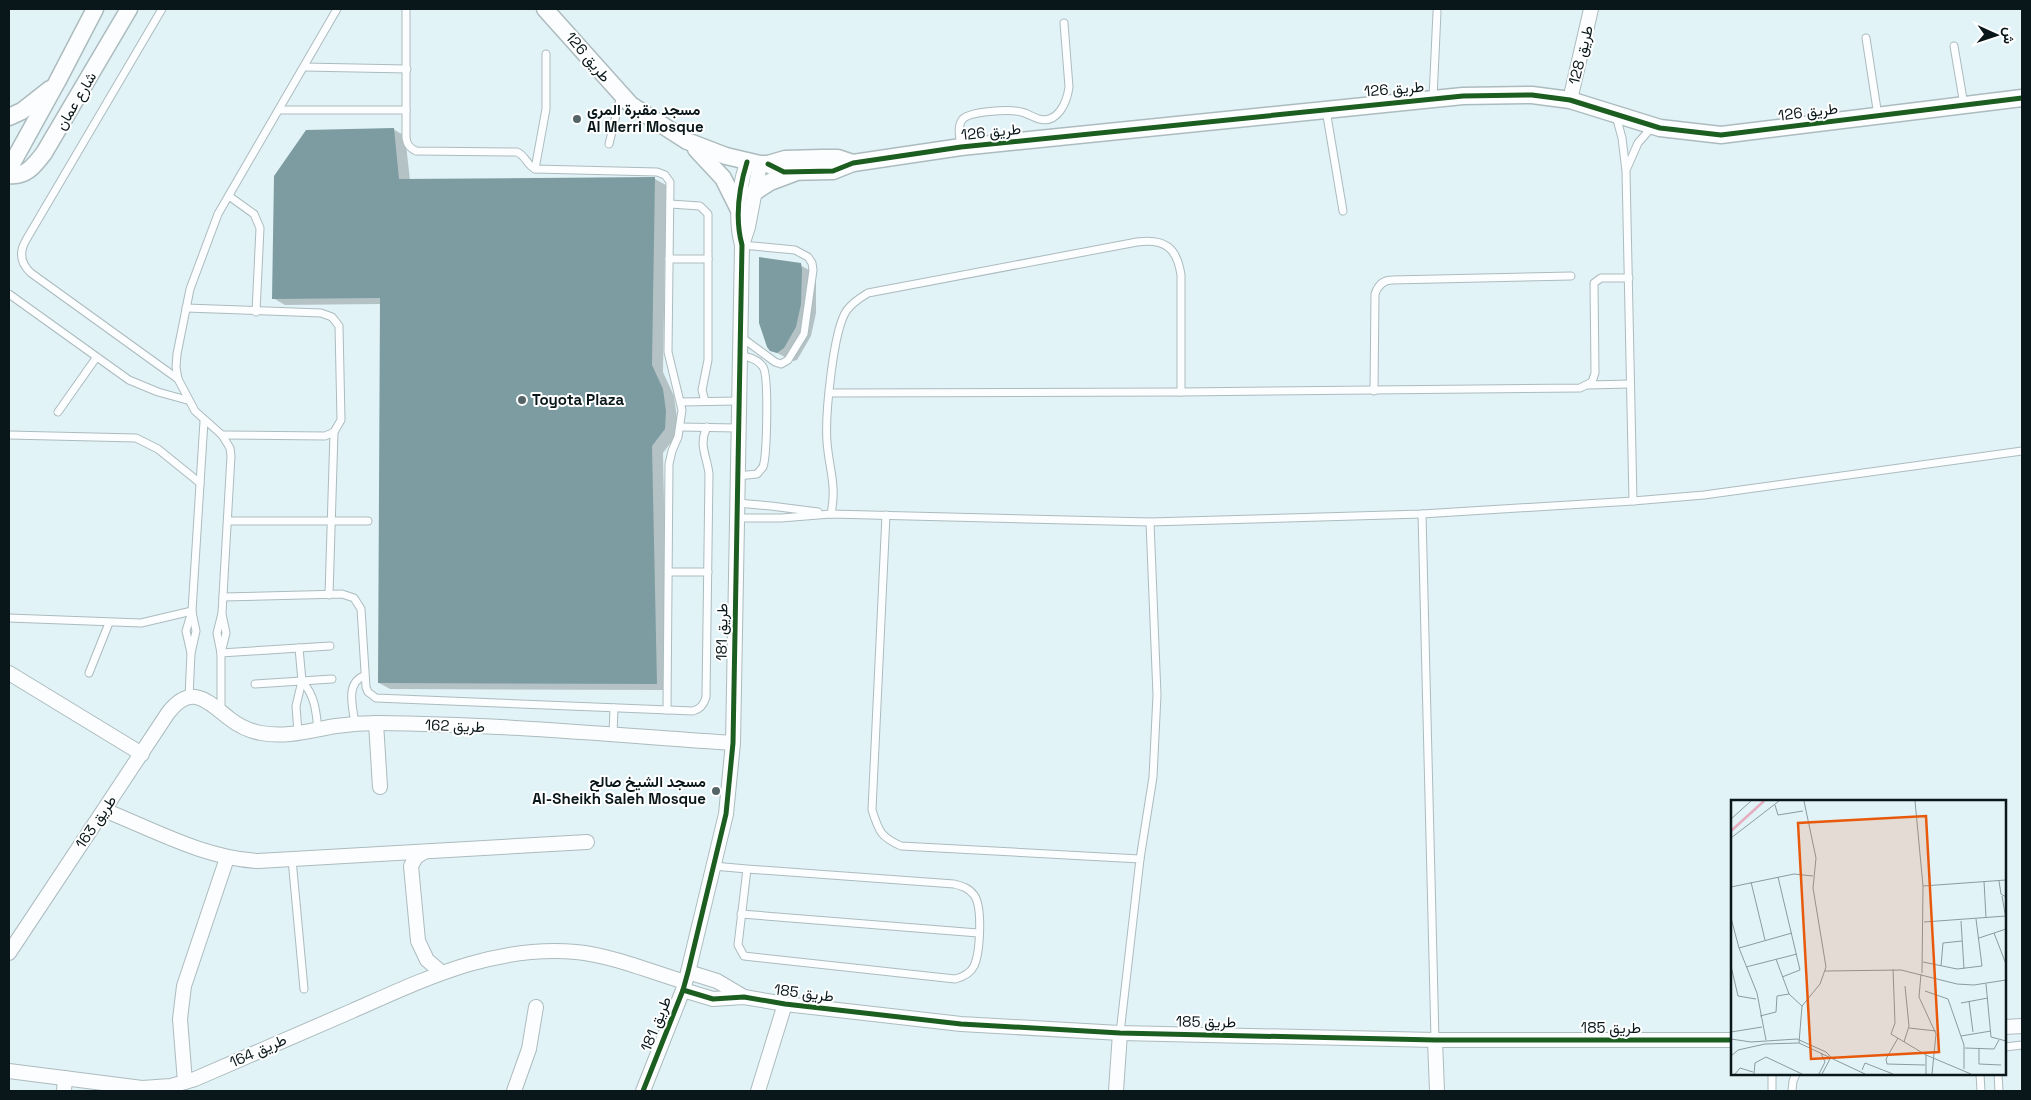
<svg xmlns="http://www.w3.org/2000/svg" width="2031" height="1100" font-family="'Space Grotesk',Vazirmatn,sans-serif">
<rect width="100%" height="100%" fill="#e2f3f7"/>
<g fill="#0003">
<path d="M393 129 405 136 410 180 655 179 666 185 663 372 674 396 677 418 676 436 663 453 668 690 390 689 379 683 381 304 285 305 273 298Z"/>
<path d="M800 265 816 274V313L811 336 797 360 793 361 771 350Z"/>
</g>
<g fill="#7d9ca1">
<path d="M394 128 399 179 655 177 652 365 663 389 666 411 665 429 652 446 657 684 378 683 380 298 272 299 274 176 306 130Z"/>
<path d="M759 257 801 263 802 270 801 304 796 327 784 348 777 353 770 351 767 347 759 323Z"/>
</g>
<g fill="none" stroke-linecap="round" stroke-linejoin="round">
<defs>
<g id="service">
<path d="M162 9 26 240C19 252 20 263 31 273L178 379"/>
<path d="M406 9V138C407 145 410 148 416 151L517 152C526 156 527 165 535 169L657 172 665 175 670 182 668 352 682 410 678 437 672 451 669 464 667 710"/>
<path d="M1866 38 1878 116"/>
<path d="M1954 46 1964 105"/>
<path d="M304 67 407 69"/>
<path d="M1433 98 1437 12"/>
<path d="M279 110H406"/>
<path d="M1326 110 1343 211"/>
<path d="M1616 116 1622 138 1626 171 1633 501"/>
<path d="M609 144 621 95"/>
<path d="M961 147C960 139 957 127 962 120 968 111 1010 109 1021 112 1027 113 1032 117 1039 119 1058 124 1067 102 1069 87L1064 23"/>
<path d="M1627 168 1638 143 1652 127"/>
<path d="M535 169 546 109V54"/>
<path d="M229 196 254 214 260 228 256 312"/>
<path d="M670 204 700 206 708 214V360L702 390 705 401"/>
<path d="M669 259H708"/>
<path d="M9 294 129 380 158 392 187 400"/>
<path d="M186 308 321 313 332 317 339 326 341 420 334 432 325 436 222 435"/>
<path d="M741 337 775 362 781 364 788 360 804 334 813 270 812 263 808 257 795 250 742 245"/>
<path d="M1588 385 1630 384"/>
<path d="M1374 391 1375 294C1378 285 1383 280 1392 280L1571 276"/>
<path d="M830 393 1181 392 1580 388 1592 382 1595 373 1594 283 1601 278H1629"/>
<path d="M681 402 738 401"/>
<path d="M58 412 96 358"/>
<path d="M680 427 737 428"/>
<path d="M9 435 136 438 158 449 200 483"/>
<path d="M737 476 757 474 763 467C767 455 769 376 763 367 758 359 748 357 739 355"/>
<path d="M737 503 771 506 818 512"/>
<path d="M831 514C837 485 829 469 827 442 825 417 833 329 847 310 853 302 860 298 868 293L1137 242C1165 238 1177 248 1181 275V392"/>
<path d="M1422 514 1435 1040"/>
<path d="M886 515 872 810C879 832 881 837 901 846L1140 859 1120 1033"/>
<path d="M737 518H781L831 514 1150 522 1422 514 1633 501 1704 495 2022 451"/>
<path d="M228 521H368"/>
<path d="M669 572H708"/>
<path d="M329 595 334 432"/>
<path d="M223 597 342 594 354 598 361 609 366 687 368 692 376 698 693 711C701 709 704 704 706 697L709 474C707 456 698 445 707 427"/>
<path d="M9 618 141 623 192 611"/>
<path d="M191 653 186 631 192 611 204 421"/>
<path d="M221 653 330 646"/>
<path d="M221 653 226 633 222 614"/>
<path d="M89 673 109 623"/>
<path d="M302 681C315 696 316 710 318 730"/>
<path d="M255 684 332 679"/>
<path d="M189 697 191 653 196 631 192 612"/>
<path d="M221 710V653L217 633 222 613 231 456 230 448 222 435 195 411 178 379 176 367 177 354 190 289 218 214 337 9"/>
<path d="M355 724C353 708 345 683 364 676"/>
<path d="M298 733 296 706 302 681 299 648"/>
<path d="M613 735 614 708"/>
<path d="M292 859 304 989"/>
<path d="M1140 859 1153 777 1157 695 1150 522"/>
<path d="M713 866 747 869 954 884C962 886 969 888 974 895 983 907 980 953 974 966 970 974 963 977 955 979L744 956 738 945 747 869"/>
<path d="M741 914 978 933"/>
<path d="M2005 1047 2022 1045"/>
<path d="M1980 1074 1981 1091"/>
<path d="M1998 1074 1999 1091"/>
<path d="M1772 1091V1074"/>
<path d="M1792 1091 1793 1081 1796 1074"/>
</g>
<g id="minor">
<path d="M1570 100 1591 9"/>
<path d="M743 242 748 227 760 164"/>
<path d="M9 673 142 754"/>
<path d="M376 723 380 787"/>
<path d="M104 810C154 830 204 858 258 861L587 842"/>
<path d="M424 852 416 857 411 866 418 941 427 960 441 972"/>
<path d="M9 953 168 713C192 682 208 702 230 719 239 726 250 731 261 733 287 738 311 730 336 726 350 724 364 723 378 723 496 724 615 735 733 743"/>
<path d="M688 972 717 981 744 997"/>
<path d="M683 990 713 999 744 997 785 1004 961 1024 1120 1033 1435 1040H1732"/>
<path d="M2005 1027 2022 1026"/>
<path d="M1435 1040 1437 1091"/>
<path d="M9 1071 142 1088 171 1086 195 1079C248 1056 300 1033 352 1011 425 979 493 945 576 952 610 955 652 972 685 982"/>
<path d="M185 1082 180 1019 184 986 227 858"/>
<path d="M64 1091 65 1078"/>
<path d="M514 1091 529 1049 536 1007"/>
<path d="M643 1091 683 990 688 972 726 814 733 743 742 245C735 219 739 188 747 162"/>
<path d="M758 1091 785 1004"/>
<path d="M1116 1091 1120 1033"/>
</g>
<g id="tertiary">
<path d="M545 9 631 105 687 141 726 156 760 164H768L785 159 822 158H838L853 163"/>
<path d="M9 117 22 111 50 89"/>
<path d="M696 149 723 178 739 210"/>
<path d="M768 164 784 172 833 171 853 163 961 147 1463 96 1532 95 1570 100 1660 128 1721 135 2022 98"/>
<path d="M9 169 57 82 95 9"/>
<path d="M9 175C26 177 34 166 44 153L129 9"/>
<path d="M753 193 770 182 794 173"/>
</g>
</defs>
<use href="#service" stroke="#acbbbe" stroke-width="9"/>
<use href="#minor" stroke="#acbbbe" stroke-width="16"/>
<use href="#tertiary" stroke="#acbbbe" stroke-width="19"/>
<use href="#service" stroke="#fbfdfe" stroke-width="7"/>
<use href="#minor" stroke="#fbfdfe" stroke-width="14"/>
<use href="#tertiary" stroke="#fbfdfe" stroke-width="16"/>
<defs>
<g id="cycleway">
<path d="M768 164 784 172 833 171 853 163 961 147 1463 96 1532 95 1570 100 1660 128 1721 135 2022 98"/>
<path d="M683 990 713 999 744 997 785 1004 961 1024 1120 1033 1435 1040H1732"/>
<path d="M643 1091 683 990 688 972 726 814 733 743 742 245C735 219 739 188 747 162"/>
</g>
</defs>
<use href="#cycleway" stroke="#fff" stroke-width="8"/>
<use href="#cycleway" stroke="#1b5e20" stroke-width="5"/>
</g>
<g fill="#556467" stroke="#fff" stroke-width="2">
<circle cx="577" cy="119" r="5"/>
<circle cx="522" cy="400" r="5"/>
<circle cx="716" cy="791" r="5"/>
</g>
<g text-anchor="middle" stroke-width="4" stroke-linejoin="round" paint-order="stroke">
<g font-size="15" fill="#09171a" stroke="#fff">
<text transform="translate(1581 55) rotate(-76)" y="5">طريق 128</text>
<text transform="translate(588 57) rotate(50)" y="5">طريق 126</text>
<text transform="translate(1394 89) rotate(-5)" y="5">طريق 126</text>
<text transform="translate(76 101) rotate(-59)" y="5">شارع عمان</text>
<text transform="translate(1808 112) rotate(-7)" y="5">طريق 126</text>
<text transform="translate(991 132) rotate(-6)" y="5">طريق 126</text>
<text transform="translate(722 632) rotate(-89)" y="5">طريق 181</text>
<text transform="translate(455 726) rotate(2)" y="5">طريق 162</text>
<text transform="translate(96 822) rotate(-56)" y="5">طريق 163</text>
<text transform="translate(804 993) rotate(7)" y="5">طريق 185</text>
<text transform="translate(1206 1022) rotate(1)" y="5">طريق 185</text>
<text transform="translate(656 1024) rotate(-68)" y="5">طريق 181</text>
<text x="1611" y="1033">طريق 185</text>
<text transform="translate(258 1051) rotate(-24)" y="5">طريق 164</text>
</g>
<g font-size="15" font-weight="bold" fill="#09171a" stroke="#fff" text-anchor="start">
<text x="587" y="115">مسجد مقبرة المري<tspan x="587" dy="17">Al Merri Mosque</tspan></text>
<text x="532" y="405">Toyota Plaza</text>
<text x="706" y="787" text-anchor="end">مسجد الشيخ صالح<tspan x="706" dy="17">Al-Sheikh Saleh Mosque</tspan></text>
</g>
</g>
<g transform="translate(1731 800)">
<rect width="275" height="275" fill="#e2f3f7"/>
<path fill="none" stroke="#e6adbf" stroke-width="2.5" d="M0 31 33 1"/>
<path fill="none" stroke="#8b9b9f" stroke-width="1" d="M184 1 192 86 191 173M44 5 47 15 72 11M0 19 20 1M0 38 48 1M47 77 69 170 51 177M253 81 255 118M268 81 270 94 275 97M20 82 34 140M192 86 275 80M0 87 63 74 82 76M271 96 275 119M0 118 8 148 26 193 35 240M230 121 233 169M193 122 275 116M263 133 275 164M248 138 275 129M8 148 61 133M45 159 58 194 71 206M192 162 226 169 251 166 245 119M0 166 7 196 25 199M210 166 212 143 231 141M15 167 66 154M162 169 164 223 160 234 195 255 240 274M94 171 170 170 226 184 243 185 275 180M190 174 188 197 205 234 201 274M255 184 260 237 275 241M194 191 217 199 233 245V269M238 201 242 232M230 203 257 198M29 216 45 212 46 196 58 194M178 228 205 231M0 232 31 227M230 236 260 231M167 238 155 259 156 264 194 265M0 239 20 242M20 242 66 239 95 252 100 257M173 242 178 226 174 186M68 243 71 206 89 184 95 167 82 88 85 58 73 1M34 244 68 243 134 274M234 248 263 249 268 240M248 248V264L270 265M0 256 7 250 34 244M131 270 134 263 162 274M4 274 9 268 22 272M23 274 24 263 35 257 71 274M88 274 94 262 90 253M91 274 100 257M195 274V255"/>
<path fill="#e8590c" fill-opacity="0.15" stroke="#e8590c" stroke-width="2.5" d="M195 16 208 252 80 259 67 23Z"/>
<rect width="275" height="275" fill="none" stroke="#09171a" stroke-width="2.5"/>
</g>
<rect width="2031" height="1100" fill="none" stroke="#09171a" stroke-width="20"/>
<g transform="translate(1996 35) rotate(93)" stroke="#ffffff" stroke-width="4" paint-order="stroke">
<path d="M0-4L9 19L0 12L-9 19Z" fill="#09171a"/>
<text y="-8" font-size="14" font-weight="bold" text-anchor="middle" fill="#09171a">ش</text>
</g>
</svg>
